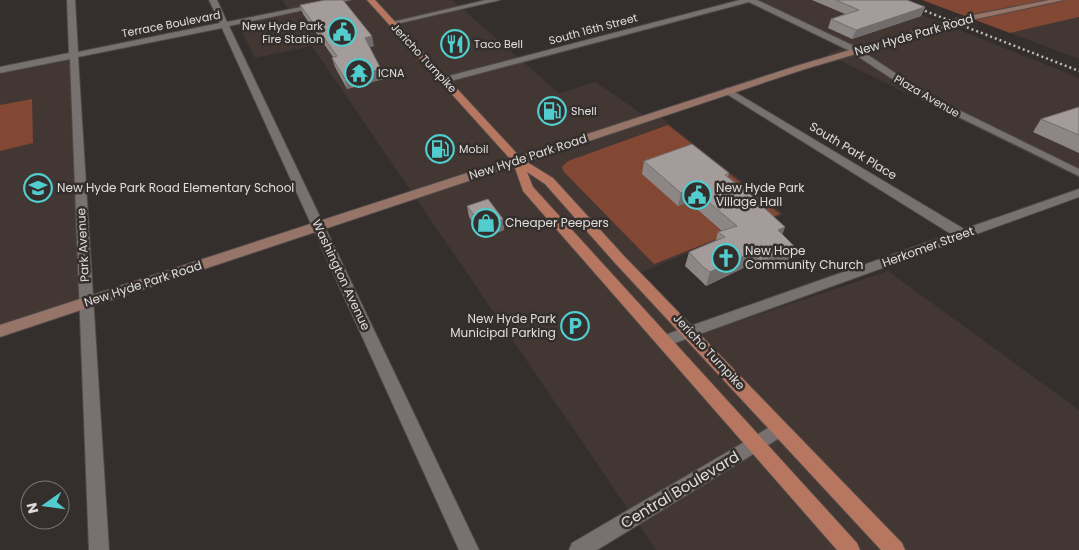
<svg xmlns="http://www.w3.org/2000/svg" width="1079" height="550" font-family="Poppins,sans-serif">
<rect width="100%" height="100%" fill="#342f2d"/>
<g fill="#433733">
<path d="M282 0H452L559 93 596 82 650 120 660 117 784 214 639 273 696 336 888 271 1079 410V550H656L312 46 255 58 235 19 288 9Z"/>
<path d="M756 0H884L1079 78V178L827 54 852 45Z"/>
<path d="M1079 17V59L1010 33Z"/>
<path d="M71 57 80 305 0 331V71Z"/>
</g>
<g fill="#824834">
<path d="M922 0H1079V17L1010 33Z"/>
<path d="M32 99 33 143 0 151V105Z"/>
<path d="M668 125 780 214 654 264 564 172 562 167 568 161Z"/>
</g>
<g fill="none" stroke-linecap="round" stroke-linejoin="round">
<defs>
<g id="minor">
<path d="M67 0H75L78 52 220 23 209 0H217L227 22 336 0H351L229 26 479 550H459L222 28 78 57 109 550H89L70 59 0 73V67L69 53Z"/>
<path d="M486 0H500L392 25 388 23Z"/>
<path d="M740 0H757L854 46 932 97 1079 169V176L926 101 848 50 749 2 447 82 444 83 439 80 441 78Z"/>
<path d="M728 88 964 229 1079 189V197L664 347 659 345 656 341 659 337 951 234 725 93V89Z"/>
<path d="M780 421 786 424 789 429 786 434 597 550H569L572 543Z"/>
</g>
<path id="secondary" d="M1049 0H1064L963 22 802 70 0 337V325L796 66 958 18Z"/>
<path id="primary" d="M367 0H375L522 159 553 178 625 257 902 543 905 550H881L615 263 545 184 527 172 533 187 857 543 860 550H837L523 191 513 162Z"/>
</defs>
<use href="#minor" stroke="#4f4a48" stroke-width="2"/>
<use href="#secondary" stroke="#4f4a48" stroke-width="2"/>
<use href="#primary" stroke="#4f4a48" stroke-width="2"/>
<use href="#minor" fill="#77716f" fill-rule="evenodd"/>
<use href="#secondary" fill="#967468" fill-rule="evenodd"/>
<use href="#primary" fill="#b67660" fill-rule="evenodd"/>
<path stroke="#bfbbba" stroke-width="2.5" stroke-dasharray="2 3" stroke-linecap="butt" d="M897 0 1079 71"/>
</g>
<g fill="#8c8684">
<path d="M812 0H907L925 7 921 16 852 39 828 28 831 19 845 14Z"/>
<path d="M300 5 374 46 369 47 383 79 347 89 335 67 332 58 333 57 303 14Z"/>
<path d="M1079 107V153L1033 132 1041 119Z"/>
<path d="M644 161 729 173 728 177 764 207 785 227 782 234 796 248 790 261 764 271 756 262 706 286 700 280 685 266 689 252 716 240 718 232 722 231 689 202 678 206 642 174Z"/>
<path d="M467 206 503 219 504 230 484 238 469 217Z"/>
</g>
<g fill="#726d6c">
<path d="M925 7 921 16 852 39 856 30Z"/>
<path d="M372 36 374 46 367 47 365 38Z"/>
<path d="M381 69 383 79 347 89 345 79Z"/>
<path d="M692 188 689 202 678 206 681 193Z"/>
<path d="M503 219 504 230 484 238 483 227Z"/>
<path d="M785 227 780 241 778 230Z"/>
<path d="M761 248 756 262 706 286 710 272Z"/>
<path d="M796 248 790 261 764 271 769 257Z"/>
</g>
<g fill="#a39c9a" stroke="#726d6c">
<path d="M325 0H343L372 36 365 38 381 69 345 79 332 58 337 56 300 5Z"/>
<path d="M836 0H907L925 7 856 30 831 19 859 10Z"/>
<path d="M1079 107V135L1041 119Z"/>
<path d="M692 144 729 173 725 175 764 205 762 206 785 227 778 230 796 248 769 257 761 248 710 272 703 267 689 252 725 237 718 232 737 226 692 188 681 193 644 161Z"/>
<path d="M488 199 503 219 483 227 467 206Z"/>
</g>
<defs>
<symbol id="civic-ring" viewBox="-11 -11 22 22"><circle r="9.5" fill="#342f2d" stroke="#52cdce" stroke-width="1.5"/><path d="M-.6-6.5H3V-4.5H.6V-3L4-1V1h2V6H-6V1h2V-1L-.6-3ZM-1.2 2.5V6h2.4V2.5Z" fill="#52cdce"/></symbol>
<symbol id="restaurant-ring" viewBox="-11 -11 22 22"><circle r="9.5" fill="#342f2d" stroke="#52cdce" stroke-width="1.5"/><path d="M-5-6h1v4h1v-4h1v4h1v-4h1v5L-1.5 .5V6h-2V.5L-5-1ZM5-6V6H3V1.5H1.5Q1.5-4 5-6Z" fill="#52cdce"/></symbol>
<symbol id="temple-ring" viewBox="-11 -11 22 22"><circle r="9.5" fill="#342f2d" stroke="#52cdce" stroke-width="1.5"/><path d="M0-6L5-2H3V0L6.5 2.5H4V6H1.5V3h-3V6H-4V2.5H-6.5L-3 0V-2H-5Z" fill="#52cdce"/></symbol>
<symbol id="fuel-ring" viewBox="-11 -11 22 22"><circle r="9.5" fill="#342f2d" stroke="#52cdce" stroke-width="1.5"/><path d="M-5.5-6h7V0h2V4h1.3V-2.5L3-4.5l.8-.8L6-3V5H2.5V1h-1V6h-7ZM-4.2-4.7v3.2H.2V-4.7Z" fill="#52cdce"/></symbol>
<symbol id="school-ring" viewBox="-11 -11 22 22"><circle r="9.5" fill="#342f2d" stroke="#52cdce" stroke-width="1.5"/><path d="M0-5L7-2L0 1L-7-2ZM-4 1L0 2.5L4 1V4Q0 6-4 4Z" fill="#52cdce"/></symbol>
<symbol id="shop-ring" viewBox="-11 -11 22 22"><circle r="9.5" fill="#342f2d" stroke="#52cdce" stroke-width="1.5"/><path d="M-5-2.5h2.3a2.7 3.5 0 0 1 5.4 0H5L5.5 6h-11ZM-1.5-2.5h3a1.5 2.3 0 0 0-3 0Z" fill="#52cdce"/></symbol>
<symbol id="church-ring" viewBox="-11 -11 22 22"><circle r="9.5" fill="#342f2d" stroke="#52cdce" stroke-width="1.5"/><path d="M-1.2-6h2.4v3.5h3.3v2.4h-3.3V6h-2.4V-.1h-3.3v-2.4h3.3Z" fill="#52cdce"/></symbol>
<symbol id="parking-ring" viewBox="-11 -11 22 22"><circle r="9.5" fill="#342f2d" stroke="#52cdce" stroke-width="1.5"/><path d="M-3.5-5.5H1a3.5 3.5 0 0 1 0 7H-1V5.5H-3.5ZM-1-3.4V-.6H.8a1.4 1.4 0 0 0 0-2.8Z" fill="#52cdce"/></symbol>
</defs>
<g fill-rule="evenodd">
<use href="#civic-ring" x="326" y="16" width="32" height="32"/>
<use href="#restaurant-ring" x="439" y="28" width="32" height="32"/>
<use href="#temple-ring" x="343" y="57" width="32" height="32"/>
<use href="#fuel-ring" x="536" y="95" width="32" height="32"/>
<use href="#fuel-ring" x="424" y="133" width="32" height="32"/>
<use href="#school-ring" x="22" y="172" width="32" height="32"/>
<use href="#civic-ring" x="681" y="179" width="32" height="32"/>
<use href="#shop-ring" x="470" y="207" width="32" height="32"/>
<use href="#church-ring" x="710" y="242" width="32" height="32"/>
<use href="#parking-ring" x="559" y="310" width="32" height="32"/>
</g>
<g text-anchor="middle" stroke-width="5" stroke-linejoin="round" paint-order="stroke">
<g font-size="11" fill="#e0dcdb" stroke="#342f2d">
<text transform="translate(171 24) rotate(-11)" y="4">Terrace Boulevard</text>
<text transform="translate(593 29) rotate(-15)" y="4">South 16th Street</text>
<text transform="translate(424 58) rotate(47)" y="4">Jericho Turnpike</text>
<text transform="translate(927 96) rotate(30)" y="4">Plaza Avenue</text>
</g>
<g font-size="11" fill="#e0dcdb" stroke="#342f2d" text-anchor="start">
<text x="323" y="30" text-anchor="end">New Hyde Park<tspan x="323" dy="13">Fire Station</tspan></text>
<text x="474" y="48">Taco Bell</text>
<text x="378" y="77">ICNA</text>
<text x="571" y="115">Shell</text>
<text x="459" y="153">Mobil</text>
</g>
<g font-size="12" fill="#e0dcdb" stroke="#342f2d">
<text transform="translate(914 35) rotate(-16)" y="4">New Hyde Park Road</text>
<text transform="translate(853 151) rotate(31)" y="4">South Park Place</text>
<text transform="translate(528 157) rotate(-18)" y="4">New Hyde Park Road</text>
<text transform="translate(83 245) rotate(-93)" y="4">Park Avenue</text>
<text transform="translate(928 247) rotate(-20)" y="4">Herkomer Street</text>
<text transform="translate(341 275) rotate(65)" y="4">Washington Avenue</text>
<text transform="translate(143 284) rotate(-18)" y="4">New Hyde Park Road</text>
<text transform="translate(709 352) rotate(47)" y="4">Jericho Turnpike</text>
</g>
<g font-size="12" fill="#e0dcdb" stroke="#342f2d" text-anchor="start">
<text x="57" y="192">New Hyde Park Road Elementary School</text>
<text x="716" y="192">New Hyde Park<tspan x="716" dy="14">Village Hall</tspan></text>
<text x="505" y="227">Cheaper Peepers</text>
<text x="745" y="255">New Hope<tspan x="745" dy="14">Community Church</tspan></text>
<text x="556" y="323" text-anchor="end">New Hyde Park<tspan x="556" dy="14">Municipal Parking</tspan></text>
</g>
<g font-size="15" fill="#e0dcdb" stroke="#342f2d">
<text transform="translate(680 490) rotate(-31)" y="5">Central Boulevard</text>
</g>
</g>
<g transform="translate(45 505) rotate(256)"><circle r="24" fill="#342f2d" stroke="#797473"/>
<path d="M0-4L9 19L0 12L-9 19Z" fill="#52cdce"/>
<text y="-8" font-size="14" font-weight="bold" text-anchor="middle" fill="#e0dcdb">N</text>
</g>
</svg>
